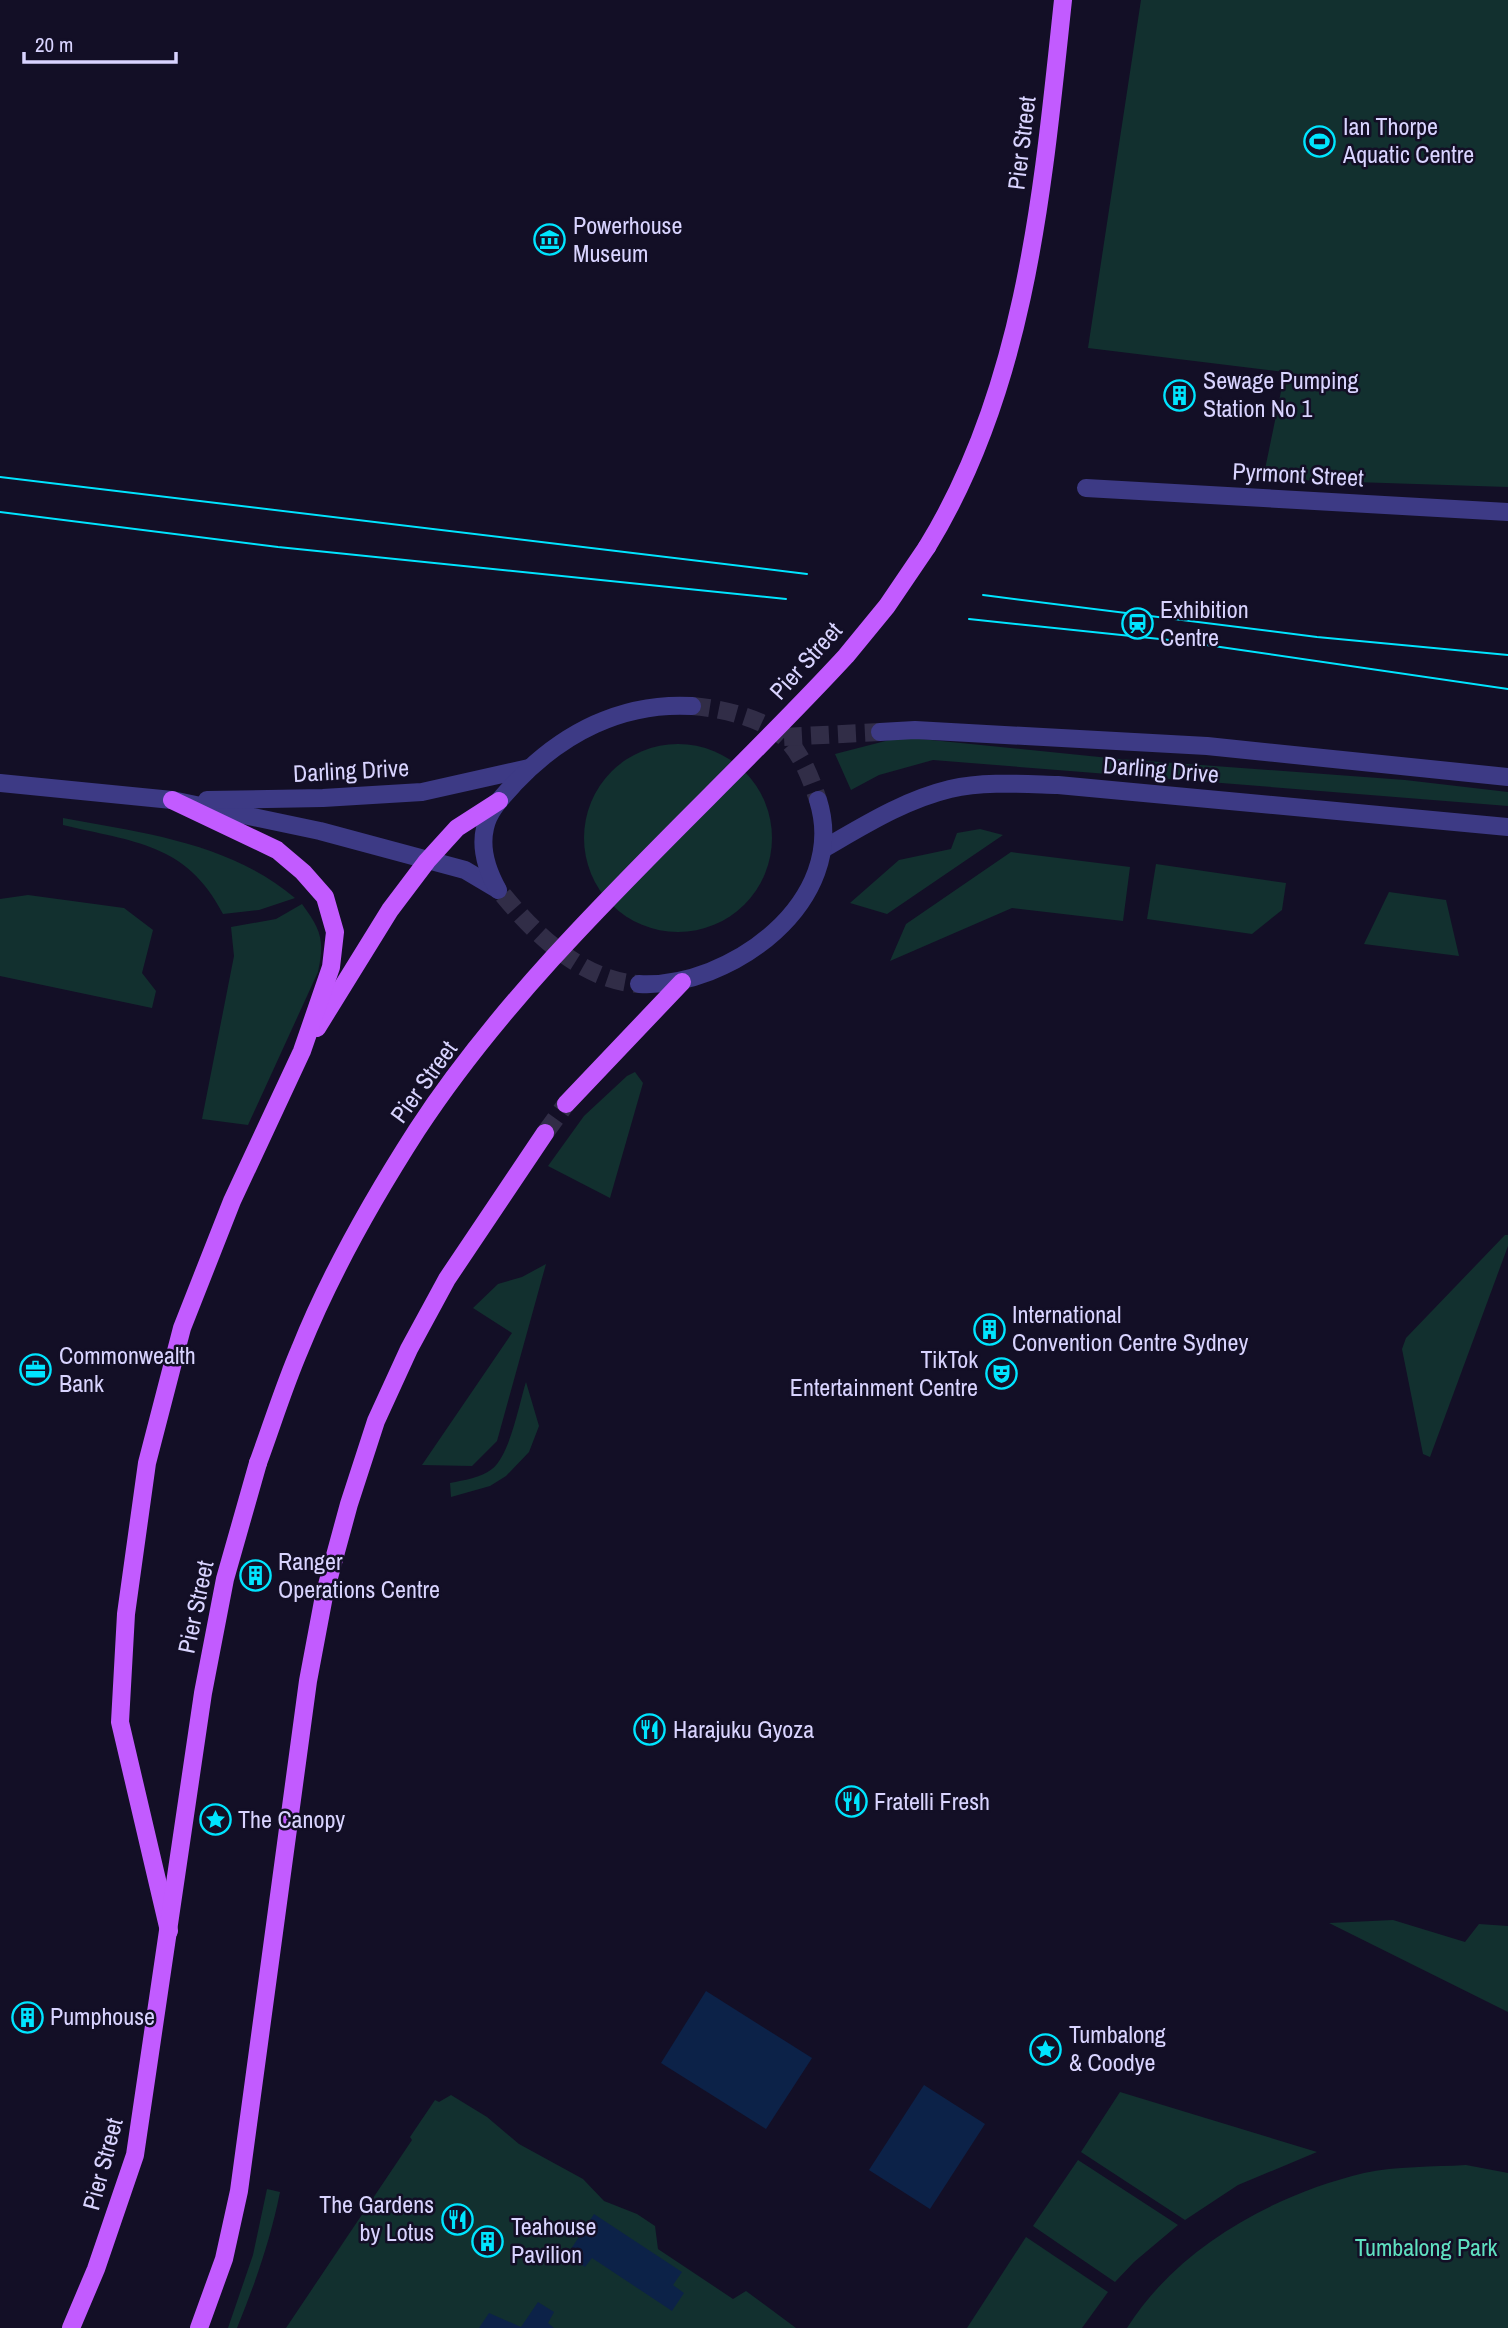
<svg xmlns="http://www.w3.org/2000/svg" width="1508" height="2328" font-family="'Archivo Narrow',sans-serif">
<rect width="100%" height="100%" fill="#130f26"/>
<g fill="#12302f">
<path d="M1141 0H1508V487L1263 479 1285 372 1088 348Z"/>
<path d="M901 737 1119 759 1405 780 1508 792V806L933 760 879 775 851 790 835 754Z"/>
<circle cx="678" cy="838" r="94"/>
<path d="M63 818C144 833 230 843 295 898L259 910 223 914C187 843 133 842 63 825Z"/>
<path d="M980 829 1003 835 887 914 850 903 899 860 951 849 957 833Z"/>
<path d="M1011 852 1130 867 1123 921 1012 908 890 961 906 924Z"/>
<path d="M1156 864 1286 883 1282 910 1252 934 1147 919Z"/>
<path d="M1389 892 1446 900 1459 956 1364 944Z"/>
<path d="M28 895 124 908 153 930 142 973 156 991 152 1008 0 976V899Z"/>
<path d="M302 904C321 930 325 940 318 972L248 1125 202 1119 234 956 231 927 276 919Z"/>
<path d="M635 1072 643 1083 610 1198 548 1166 584 1116 627 1076Z"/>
<path d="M1505 1235H1508V1246L1430 1457 1423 1454 1402 1349 1406 1338Z"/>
<path d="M546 1264 497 1441 472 1466 422 1465 512 1333 473 1308 498 1284 522 1277Z"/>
<path d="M526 1382 539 1426 529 1452 506 1476 490 1486 451 1497 450 1483C464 1480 481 1478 492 1469 510 1455 519 1404 526 1382Z"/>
<path d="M1393 1920 1465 1942 1479 1924 1508 1926V2012L1329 1923Z"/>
<path d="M1120 2092 1317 2152 1238 2185 1185 2220 1081 2152Z"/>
<path d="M451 2095 487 2117 519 2144 583 2179 604 2201 637 2214 655 2226 658 2249 733 2299 746 2291 796 2328H286L412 2140 410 2137 435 2100 439 2102Z"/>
<path d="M1078 2160 1178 2225 1134 2262 1115 2282 1033 2226Z"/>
<path d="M1466 2165 1508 2173V2328H1127C1178 2247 1273 2195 1364 2173 1396 2166 1433 2167 1466 2165Z"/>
<path d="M267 2189 280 2192C271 2238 255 2284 237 2328H228L253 2255Z"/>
<path d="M1026 2237 1108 2292 1082 2328H967Z"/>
</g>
<g fill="#0c2248">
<path d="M706 1991 812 2058 766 2129 661 2063Z"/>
<path d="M924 2085 985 2124 930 2209 869 2170Z"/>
<path d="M594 2214 682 2272 673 2285 684 2293 672 2311 592 2258 585 2267 567 2255Z"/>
<path d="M538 2302 554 2312 548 2323 554 2328H479L489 2313 521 2327Z"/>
</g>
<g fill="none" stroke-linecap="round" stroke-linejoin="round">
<g stroke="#312d47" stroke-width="18" stroke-dasharray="18 9" stroke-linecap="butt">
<path d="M692 706C719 708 764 718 785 738 802 754 811 779 818 800"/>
<path d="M784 737 880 732"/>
<path d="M503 895C536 935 583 981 639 984"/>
</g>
<path stroke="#312d47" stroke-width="18" stroke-dasharray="18 9" stroke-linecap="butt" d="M545 1133 566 1104"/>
<g stroke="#3d3a85" stroke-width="18">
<path d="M1086 488 1508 512"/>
<path d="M880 732 915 730 1207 746 1508 777"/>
<path d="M0 783 172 800 320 831 465 870 497 889"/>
<path d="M207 800 323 798 422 792 529 768"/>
<path d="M823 849C863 826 904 800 950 789 985 781 1023 784 1058 785L1508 827"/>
<path d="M498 890C488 872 480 849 485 828 488 811 503 796 515 783 562 733 622 702 692 706"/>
<path d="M639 984C730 989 850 901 818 800"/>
</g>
<g stroke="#c25bff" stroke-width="18">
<path d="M927 547C1027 384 1043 186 1063 0"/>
<path d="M317 1028 390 910 427 861 457 828 499 801"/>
<path d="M566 1104 682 982"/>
<path d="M169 1931 120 1722 126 1614 147 1463 182 1328 232 1201 302 1051 331 967 335 932 325 897 303 872 277 850 172 800"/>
<path d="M71 2328 96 2269 135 2155 203 1693 225 1579 258 1463"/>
<path d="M199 2328 224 2259 239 2191 308 1681 324 1596 349 1504 376 1421 409 1349 447 1279 545 1133"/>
</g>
<g stroke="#00e5ff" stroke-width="2">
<path d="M0 477 807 574"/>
<path d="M0 512 278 547 786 599"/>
<path d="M983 595 1317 637 1508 655"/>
<path d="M969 619 1179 641 1508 689"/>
</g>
<path stroke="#c25bff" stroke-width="18" d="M258 1463C272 1425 284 1386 300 1349 331 1272 372 1200 417 1130 530 957 705 809 846 656L887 606 927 547"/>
</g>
<defs>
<symbol id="stadium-ring" viewBox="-11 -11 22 22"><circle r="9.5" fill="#130f26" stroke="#00e5ff" stroke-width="1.5"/><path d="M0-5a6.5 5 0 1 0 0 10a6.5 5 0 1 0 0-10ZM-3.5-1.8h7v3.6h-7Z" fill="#00e5ff"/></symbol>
<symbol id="museum-ring" viewBox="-11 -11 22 22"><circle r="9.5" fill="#130f26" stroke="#00e5ff" stroke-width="1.5"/><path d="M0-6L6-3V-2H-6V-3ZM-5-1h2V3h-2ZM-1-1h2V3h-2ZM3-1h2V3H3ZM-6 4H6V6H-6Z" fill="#00e5ff"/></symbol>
<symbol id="building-ring" viewBox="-11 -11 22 22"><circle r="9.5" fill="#130f26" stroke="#00e5ff" stroke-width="1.5"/><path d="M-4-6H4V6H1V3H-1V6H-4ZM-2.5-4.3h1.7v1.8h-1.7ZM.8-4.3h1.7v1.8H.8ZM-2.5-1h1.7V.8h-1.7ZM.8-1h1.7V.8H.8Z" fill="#00e5ff"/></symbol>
<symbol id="station-ring" viewBox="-11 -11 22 22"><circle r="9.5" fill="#130f26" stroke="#00e5ff" stroke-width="1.5"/><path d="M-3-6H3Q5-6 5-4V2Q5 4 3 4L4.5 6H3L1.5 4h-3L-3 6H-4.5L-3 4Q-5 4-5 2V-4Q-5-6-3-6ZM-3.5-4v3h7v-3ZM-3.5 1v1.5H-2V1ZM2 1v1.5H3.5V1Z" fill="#00e5ff"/></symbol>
<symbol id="office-ring" viewBox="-11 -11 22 22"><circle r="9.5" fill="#130f26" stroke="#00e5ff" stroke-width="1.5"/><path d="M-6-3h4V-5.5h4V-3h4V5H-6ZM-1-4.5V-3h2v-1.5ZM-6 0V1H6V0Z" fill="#00e5ff"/></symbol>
<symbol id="theatre-ring" viewBox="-11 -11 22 22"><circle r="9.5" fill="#130f26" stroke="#00e5ff" stroke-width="1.5"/><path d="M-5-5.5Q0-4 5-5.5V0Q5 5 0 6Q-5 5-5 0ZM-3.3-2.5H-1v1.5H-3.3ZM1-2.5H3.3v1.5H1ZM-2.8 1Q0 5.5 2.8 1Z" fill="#00e5ff"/></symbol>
<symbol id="restaurant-ring" viewBox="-11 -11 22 22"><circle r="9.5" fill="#130f26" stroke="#00e5ff" stroke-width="1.5"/><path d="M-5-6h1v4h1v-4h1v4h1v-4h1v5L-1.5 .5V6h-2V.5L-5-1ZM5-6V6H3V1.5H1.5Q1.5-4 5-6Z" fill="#00e5ff"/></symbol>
<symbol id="sight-ring" viewBox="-11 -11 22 22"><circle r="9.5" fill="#130f26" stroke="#00e5ff" stroke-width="1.5"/><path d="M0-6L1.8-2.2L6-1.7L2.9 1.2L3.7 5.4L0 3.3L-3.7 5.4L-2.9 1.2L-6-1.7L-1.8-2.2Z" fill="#00e5ff"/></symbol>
</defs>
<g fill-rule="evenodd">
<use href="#stadium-ring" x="1302" y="124" width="35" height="35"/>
<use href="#museum-ring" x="532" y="222" width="35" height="35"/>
<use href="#building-ring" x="1162" y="378" width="35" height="35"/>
<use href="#station-ring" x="1120" y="606" width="35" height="35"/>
<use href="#building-ring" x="972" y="1312" width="35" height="35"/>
<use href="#office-ring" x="18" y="1352" width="35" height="35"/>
<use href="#theatre-ring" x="984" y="1356" width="35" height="35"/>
<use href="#building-ring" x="238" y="1558" width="35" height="35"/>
<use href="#restaurant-ring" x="632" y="1712" width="35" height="35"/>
<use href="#restaurant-ring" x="834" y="1784" width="35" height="35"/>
<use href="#sight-ring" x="198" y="1802" width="35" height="35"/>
<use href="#building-ring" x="10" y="2000" width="35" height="35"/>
<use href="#sight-ring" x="1028" y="2032" width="35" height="35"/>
<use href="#restaurant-ring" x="440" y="2202" width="35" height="35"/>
<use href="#building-ring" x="470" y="2224" width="35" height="35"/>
</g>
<g text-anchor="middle" stroke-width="5" stroke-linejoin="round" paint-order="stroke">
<g font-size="24" fill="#d9d4ff" stroke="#130f26" text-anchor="start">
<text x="1343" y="135">Ian Thorpe<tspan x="1343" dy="28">Aquatic Centre</tspan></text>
<text x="573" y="234">Powerhouse<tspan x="573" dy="28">Museum</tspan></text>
<text x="1203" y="389">Sewage Pumping<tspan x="1203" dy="28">Station No 1</tspan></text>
<text x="1160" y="618">Exhibition<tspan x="1160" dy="28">Centre</tspan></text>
<text x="1012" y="1323">International<tspan x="1012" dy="28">Convention Centre Sydney</tspan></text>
<text x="59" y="1364">Commonwealth<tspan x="59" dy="28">Bank</tspan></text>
<text x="978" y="1368" text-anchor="end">TikTok<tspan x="978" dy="28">Entertainment Centre</tspan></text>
<text x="278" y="1570">Ranger<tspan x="278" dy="28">Operations Centre</tspan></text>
<text x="673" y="1738">Harajuku Gyoza</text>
<text x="874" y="1810">Fratelli Fresh</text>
<text x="238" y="1828">The Canopy</text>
<text x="50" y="2025">Pumphouse</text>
<text x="1069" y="2043">Tumbalong<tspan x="1069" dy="28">&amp; Coodye</tspan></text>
<text x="434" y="2213" text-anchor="end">The Gardens<tspan x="434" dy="28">by Lotus</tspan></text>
<text x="511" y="2235">Teahouse<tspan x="511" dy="28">Pavilion</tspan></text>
</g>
<g font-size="24" fill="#d9d4ff" stroke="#130f26">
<text transform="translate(1022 143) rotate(-83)" y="8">Pier Street</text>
<text transform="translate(1298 475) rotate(3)" y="8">Pyrmont Street</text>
<text transform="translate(806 661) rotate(-48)" y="8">Pier Street</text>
<text transform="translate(1161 770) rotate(5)" y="8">Darling Drive</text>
<text transform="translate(351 771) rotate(-3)" y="8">Darling Drive</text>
<text transform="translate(424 1082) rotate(-54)" y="8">Pier Street</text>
<text transform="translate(196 1607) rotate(-78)" y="8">Pier Street</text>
<text transform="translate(103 2164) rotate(-75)" y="8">Pier Street</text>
</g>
<g font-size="24" fill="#5fe0c0" stroke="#130f26">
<text x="1426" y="2256">Tumbalong Park</text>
</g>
</g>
<path d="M24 52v10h152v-10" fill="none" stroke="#d9d4ff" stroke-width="3.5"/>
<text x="35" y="52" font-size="21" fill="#d9d4ff" stroke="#130f26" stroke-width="5" paint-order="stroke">20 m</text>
</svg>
